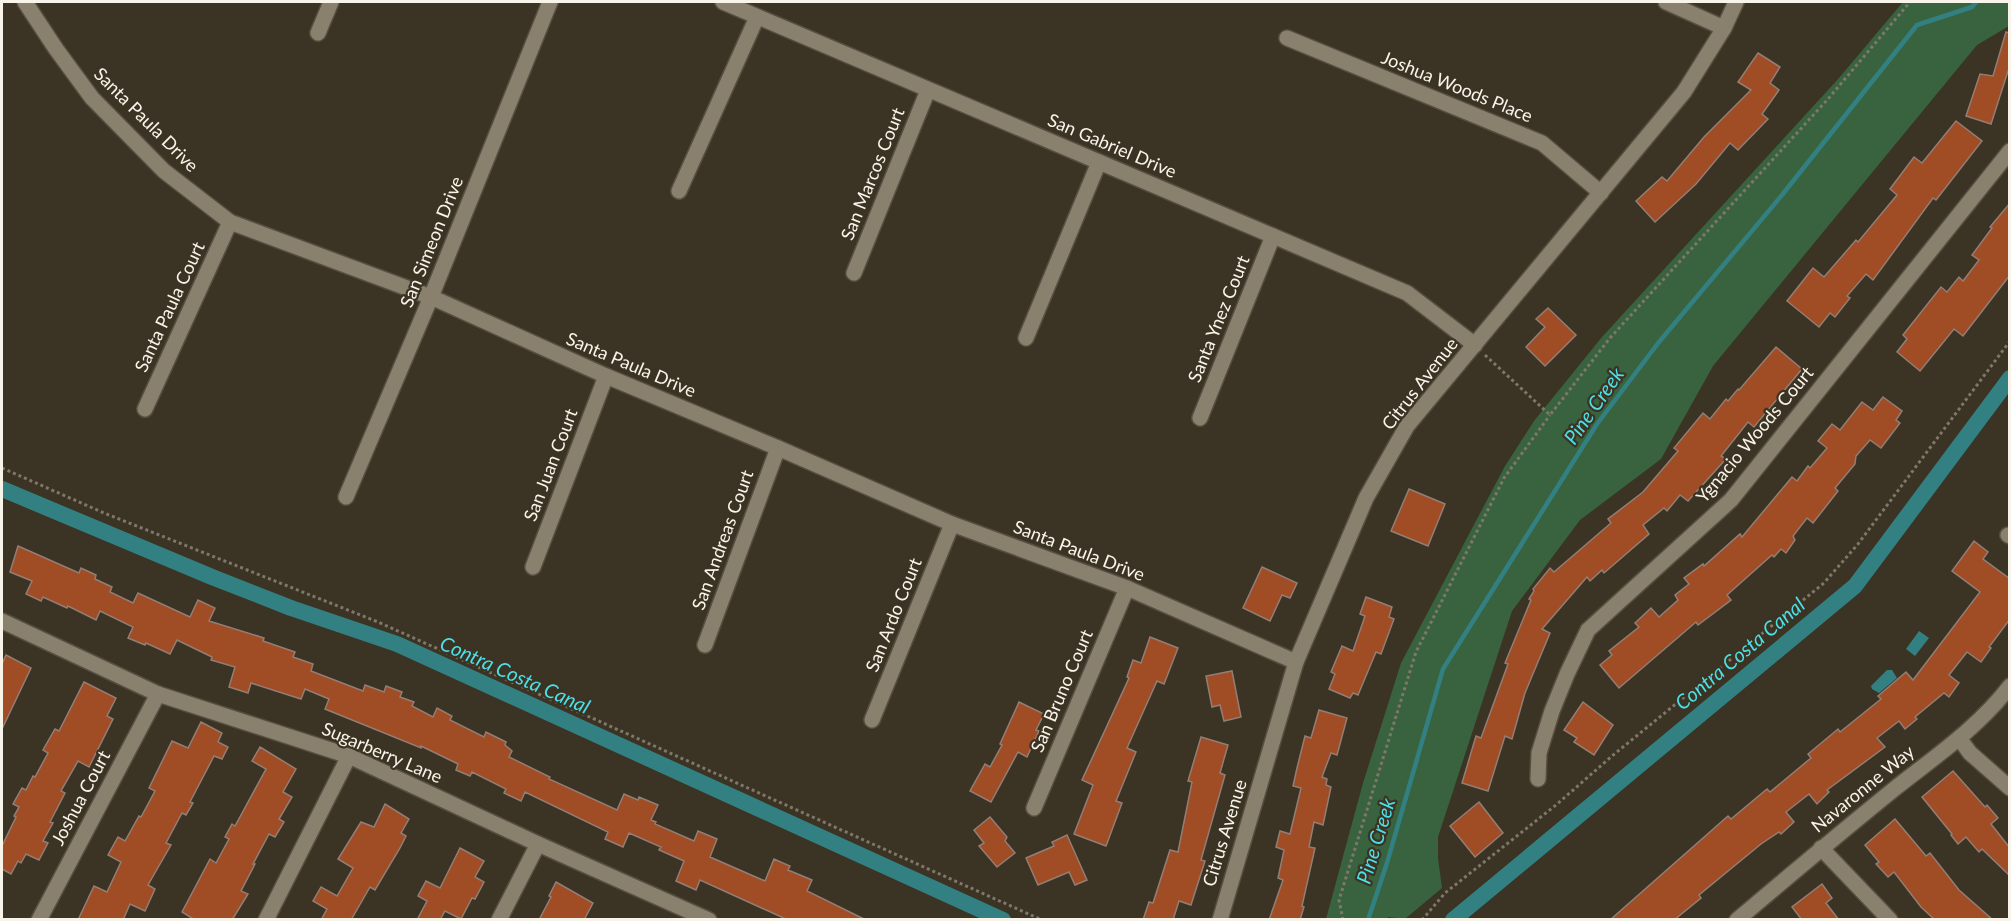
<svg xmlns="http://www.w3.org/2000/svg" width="2011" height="921" font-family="Lato,sans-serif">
<rect width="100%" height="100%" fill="#3b3323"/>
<path fill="#39633f" d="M1903 2H2009V26L1977 45 1713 366 1661 459 1580 520 1512 611 1438 837V858L1442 888 1405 919 1388 917 1387 920 1326 919 1363 783 1401 663 1505 466 1534 421 1602 337 1839 78Z"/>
<g fill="#338083">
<path d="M1919 631 1929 638 1915 656 1906 649Z"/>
<path d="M1887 670H1892L1897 678 1879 693 1872 689 1871 686Z"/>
</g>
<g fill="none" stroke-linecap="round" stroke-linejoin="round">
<path stroke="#338083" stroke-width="4.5" d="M1368 920 1387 863 1443 669 1597 424 1659 342 1782 195 1917 25 1972 7 1976 2"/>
<g stroke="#338083" stroke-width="16">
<path d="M2 489 212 577 291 608 397 644 1003 920"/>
<path d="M1453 920 1855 586 2010 378"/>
</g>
</g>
<g fill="#a04c25" stroke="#937e76" stroke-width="1.5">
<path d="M2006 32 2010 33V65L1991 124 1966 116 1980 74 1993 76Z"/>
<path d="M1758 53 1780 67 1770 83 1779 90 1762 114 1768 119 1738 150 1730 143 1696 184 1655 222 1636 201 1662 177 1667 181 1704 137 1751 90 1738 82Z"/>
<path d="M1956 121 1982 141 1936 200 1933 198 1873 280 1866 274 1847 296 1850 298 1835 317 1830 313 1819 327 1787 301 1813 268 1824 277 1856 240 1858 242 1897 195 1890 189 1914 157 1922 163Z"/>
<path d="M2010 203V275L1963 336 1954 329 1920 371 1897 352 1907 339 1903 335 1941 287 1947 292 1959 277 1963 281 1979 260 1972 255 1992 228 1990 227Z"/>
<path d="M1548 308 1576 335 1545 366 1526 347 1545 327 1536 319Z"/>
<path d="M1776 347 1802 369 1754 427 1748 422 1721 456 1726 459 1688 501 1680 495 1667 511 1664 508 1643 525 1649 534 1604 573 1602 570 1590 581 1587 577 1542 629 1550 633 1525 693 1512 739 1505 736 1488 791 1462 783 1476 736 1481 738 1508 664 1505 663 1531 600 1529 599 1534 591 1533 589 1550 568 1554 572 1611 523 1608 519 1643 492 1678 451 1674 448 1703 413 1710 419 1726 399 1728 401 1738 389 1739 390Z"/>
<path d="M1883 397 1902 411 1896 420 1900 423 1881 448 1870 440 1856 456 1855 464 1835 488 1838 491 1813 523 1807 518 1793 536 1795 540 1786 553 1781 549 1774 557 1772 555 1727 595 1731 600 1698 625 1696 622 1619 688 1600 665 1612 655 1609 651 1639 627 1635 623 1651 608 1659 617 1678 600 1675 595 1689 584 1684 578 1703 564 1704 566 1740 534 1742 537 1792 477 1797 481 1808 466 1810 468 1827 448 1818 441 1832 424 1840 430 1862 402 1873 410Z"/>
<path d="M1409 489 1445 504 1428 546 1391 531Z"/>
<path d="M1974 541 1988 552 1983 559 2010 579V619L1989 647 1991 648 1981 662 1967 652 1949 675 1959 683 1949 697 1944 693 1915 717 1917 719 1905 729 1899 721 1877 738 1885 747 1827 790 1829 792 1817 804 1809 794 1786 812 1794 822 1781 834 1779 832 1761 844 1699 895 1701 898 1674 920H1610L1728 816 1731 819 1767 789 1770 792 1811 758 1808 754 1838 729 1840 732 1881 699 1878 696 1906 672 1913 680 1980 592 1952 571Z"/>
<path d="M18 546 79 573 81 568 96 575 95 579 112 587 110 592 133 603 138 593 190 617 198 600 215 608 209 621 264 638 263 641 295 652 293 657 313 664 311 671 363 691 365 685 384 692 386 686 402 692 400 697 414 702 412 706 433 717 437 708 452 716 450 720 484 737 486 732 506 742 505 745 512 751 509 757 550 777 549 779 617 810 624 794 638 800 639 797 658 805 651 820 656 822 655 824 694 841 698 831 717 839 710 857 765 881 774 859 790 866 788 870 812 880 807 891 866 920H788L700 880 696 890 676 881 684 861 659 850 661 847 629 833 623 847 605 839 608 832 525 792 521 801 504 793 506 789 472 772 470 776 456 770 458 764 421 746V748L325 709 329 699 305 689 301 699 251 683 248 693 229 687 235 667 211 660 212 657 177 640 170 654 146 643 145 645 128 638 133 627 100 611 96 620 68 606 67 608 43 597 41 601 26 594 32 581 10 572Z"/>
<path d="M1262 567 1297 583 1290 598 1282 595 1270 621 1243 608Z"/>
<path d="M1366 597 1392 607 1389 617 1394 619 1381 654 1376 652 1358 695 1353 693 1350 698 1329 689 1335 674 1331 672 1342 646 1353 651 1365 616 1360 614Z"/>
<path d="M1150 637 1178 648 1164 684 1157 681 1127 748 1136 752 1116 801 1122 803 1106 846 1074 834 1093 785 1082 780 1129 678 1127 677 1133 660 1141 663Z"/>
<path d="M6 655 31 668 2 729V664Z"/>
<path d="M1232 671 1241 717 1224 721 1220 705 1212 707 1206 676Z"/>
<path d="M84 682 116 698 107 716 113 719 89 767 78 761 61 791 65 793 50 822 53 823 43 841 48 843 39 860 26 854 21 863 18 861 11 874 2 869V846L16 817 14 816 19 807 13 804 22 788 26 790 33 776 35 777 48 753 43 750 55 729 59 731Z"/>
<path d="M1019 702 1044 714 1036 730 1039 731 1027 757 1018 752 991 802 970 791 985 764 990 767 1002 745 1000 744Z"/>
<path d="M1583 702 1613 725 1594 755 1574 742 1577 738 1564 730Z"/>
<path d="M1319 710 1347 718 1337 755 1331 753 1322 777 1327 779 1326 785 1331 787 1323 825 1314 822 1309 847 1315 848 1302 906 1304 907 1300 920H1269L1283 880 1278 878 1284 850 1276 847 1280 831 1290 834 1301 788 1293 786 1297 768 1305 736 1311 738Z"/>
<path d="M201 722 222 733 218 742 228 747 222 759 214 756 190 802 193 803 186 815 182 813 166 843 171 845 148 885 155 889 145 911 130 904 123 920H78L94 886 107 892 121 862 108 855 118 837 125 841 139 816 141 817 155 791 149 788 172 741 188 748Z"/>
<path d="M1201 737 1228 745 1220 773 1225 775 1201 860 1205 861 1191 905 1179 901 1173 920H1143L1149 902 1153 903 1170 850 1178 852 1192 782 1188 781Z"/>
<path d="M260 747 296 769 283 792 292 797 279 819 284 822 275 837 269 834 253 864H255L241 891 248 894 232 920H195L182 912 210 859 216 863 229 839 225 837 232 824 235 826 266 769 252 761Z"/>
<path d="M1953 771 1985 807 1987 805 1998 818 1991 824 2010 848V876L1982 849 1979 852 1966 837 1958 844 1951 835 1952 834 1922 797Z"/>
<path d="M1479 802 1503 833 1475 857 1450 826Z"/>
<path d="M385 804 409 819 401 833 406 836 400 848 375 890 370 887 351 920H321L327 909 313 901 321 887 337 896 353 868 338 859 361 822 374 827Z"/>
<path d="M990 817 1007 837 1005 841 1015 853 997 867 979 846 984 843 974 830Z"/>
<path d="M1895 819 1926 856 1930 853 1959 890 1993 920H1935L1921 907 1894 872 1888 877 1876 864 1879 862 1865 845Z"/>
<path d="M1067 835 1087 880 1075 885 1069 872 1038 885 1026 858 1054 846 1052 842Z"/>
<path d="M460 848 484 861 475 877 484 882 475 899 472 898 461 919 445 911 440 920H417L427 901 418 896 426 881 440 888Z"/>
<path d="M556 882 593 903 584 920H539L551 897 549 896Z"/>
<path d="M1822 884 1832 898 1826 903 1839 920H1802L1792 907Z"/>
</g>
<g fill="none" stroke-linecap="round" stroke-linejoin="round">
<defs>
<g id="minor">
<path d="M25 2 56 49 92 98 164 171 230 222 431 297 606 376 778 448 952 524 1127 588 1296 662"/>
<path d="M723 2 1407 293 1475 345"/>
<path d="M1666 2 1724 28"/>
<path d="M318 33 331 2"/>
<path d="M1287 38 1542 143 1601 193"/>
<path d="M679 191 757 17"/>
<path d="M854 273 928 90"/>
<path d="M1026 338 1099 162"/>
<path d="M145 409 230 222"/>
<path d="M1200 418 1273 236"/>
<path d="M346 497 431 297 550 2"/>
<path d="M2008 535 2010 536"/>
<path d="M533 567 606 376"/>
<path d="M2 621 158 694 349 756 538 844 709 920"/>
<path d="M705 645 778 448"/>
<path d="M872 720 952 524"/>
<path d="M1959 738 1970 753 2010 788"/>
<path d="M1538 779 1539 753 1552 711 1567 674 1588 630 1731 500 2010 151"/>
<path d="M1034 808 1127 588"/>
<path d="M1821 848 1890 920"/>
<path d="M39 920 158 694"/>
<path d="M266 920 349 756"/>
<path d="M499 920 538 844"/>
<path d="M1220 920 1296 662 1366 498 1407 426 1684 92 1724 28 1736 2"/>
<path d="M1737 920C1789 876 1840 833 1893 790 1933 758 1978 728 2010 686"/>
</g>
</defs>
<use href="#minor" stroke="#564e41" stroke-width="18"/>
<g stroke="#7f786a" stroke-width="3" stroke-dasharray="3 3" stroke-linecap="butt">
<path d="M1485 355 1550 415 1610 338 1828 99 1910 2"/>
<path d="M2 468 104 513 378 622 1042 920"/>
<path d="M1343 920 1339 900 1416 652 1504 478 1550 415"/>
<path d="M1422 920 1445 893 1556 805 1612 756 1824 583 1858 544 2010 341"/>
</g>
<use href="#minor" stroke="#89806d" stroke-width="15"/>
</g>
<g text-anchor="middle" stroke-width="4.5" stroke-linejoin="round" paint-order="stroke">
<g font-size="18" fill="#f9f4ea" stroke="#3b3323">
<text transform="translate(1457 87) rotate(22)" y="6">Joshua Woods Place</text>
<text transform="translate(146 120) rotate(45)" y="6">Santa Paula Drive</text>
<text transform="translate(1112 146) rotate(23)" y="6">San Gabriel Drive</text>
<text transform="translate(873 174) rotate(-68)" y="6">San Marcos Court</text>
<text transform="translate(432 242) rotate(-68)" y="6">San Simeon Drive</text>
<text transform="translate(170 307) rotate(-65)" y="6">Santa Paula Court</text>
<text transform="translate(1219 319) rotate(-68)" y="6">Santa Ynez Court</text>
<text transform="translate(631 365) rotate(23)" y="6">Santa Paula Drive</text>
<text transform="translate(1420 384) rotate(-52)" y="6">Citrus Avenue</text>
<text transform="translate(1755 435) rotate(-50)" y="6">Ygnacio Woods Court</text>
<text transform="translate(551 465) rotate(-69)" y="6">San Juan Court</text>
<text transform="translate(723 540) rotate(-70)" y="6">San Andreas Court</text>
<text transform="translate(1079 551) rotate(21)" y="6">Santa Paula Drive</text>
<text transform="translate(894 615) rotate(-68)" y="6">San Ardo Court</text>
<text transform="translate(1062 691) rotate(-67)" y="6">San Bruno Court</text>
<text transform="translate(382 753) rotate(23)" y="6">Sugarberry Lane</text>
<text transform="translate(1863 789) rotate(-39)" y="6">Navaronne Way</text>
<text transform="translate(81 798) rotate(-62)" y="6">Joshua Court</text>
<text transform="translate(1225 833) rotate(-73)" y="6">Citrus Avenue</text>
</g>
<g font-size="20" font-style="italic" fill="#4be0e7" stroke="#3b3323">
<text transform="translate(1594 406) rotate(-55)" y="7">Pine Creek</text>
<text transform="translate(1740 654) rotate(-40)" y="7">Contra Costa Canal</text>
<text transform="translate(515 675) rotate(24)" y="7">Contra Costa Canal</text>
<text transform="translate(1376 841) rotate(-73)" y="7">Pine Creek</text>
</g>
</g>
<rect width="2011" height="921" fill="none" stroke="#f9f4ea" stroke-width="6"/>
</svg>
